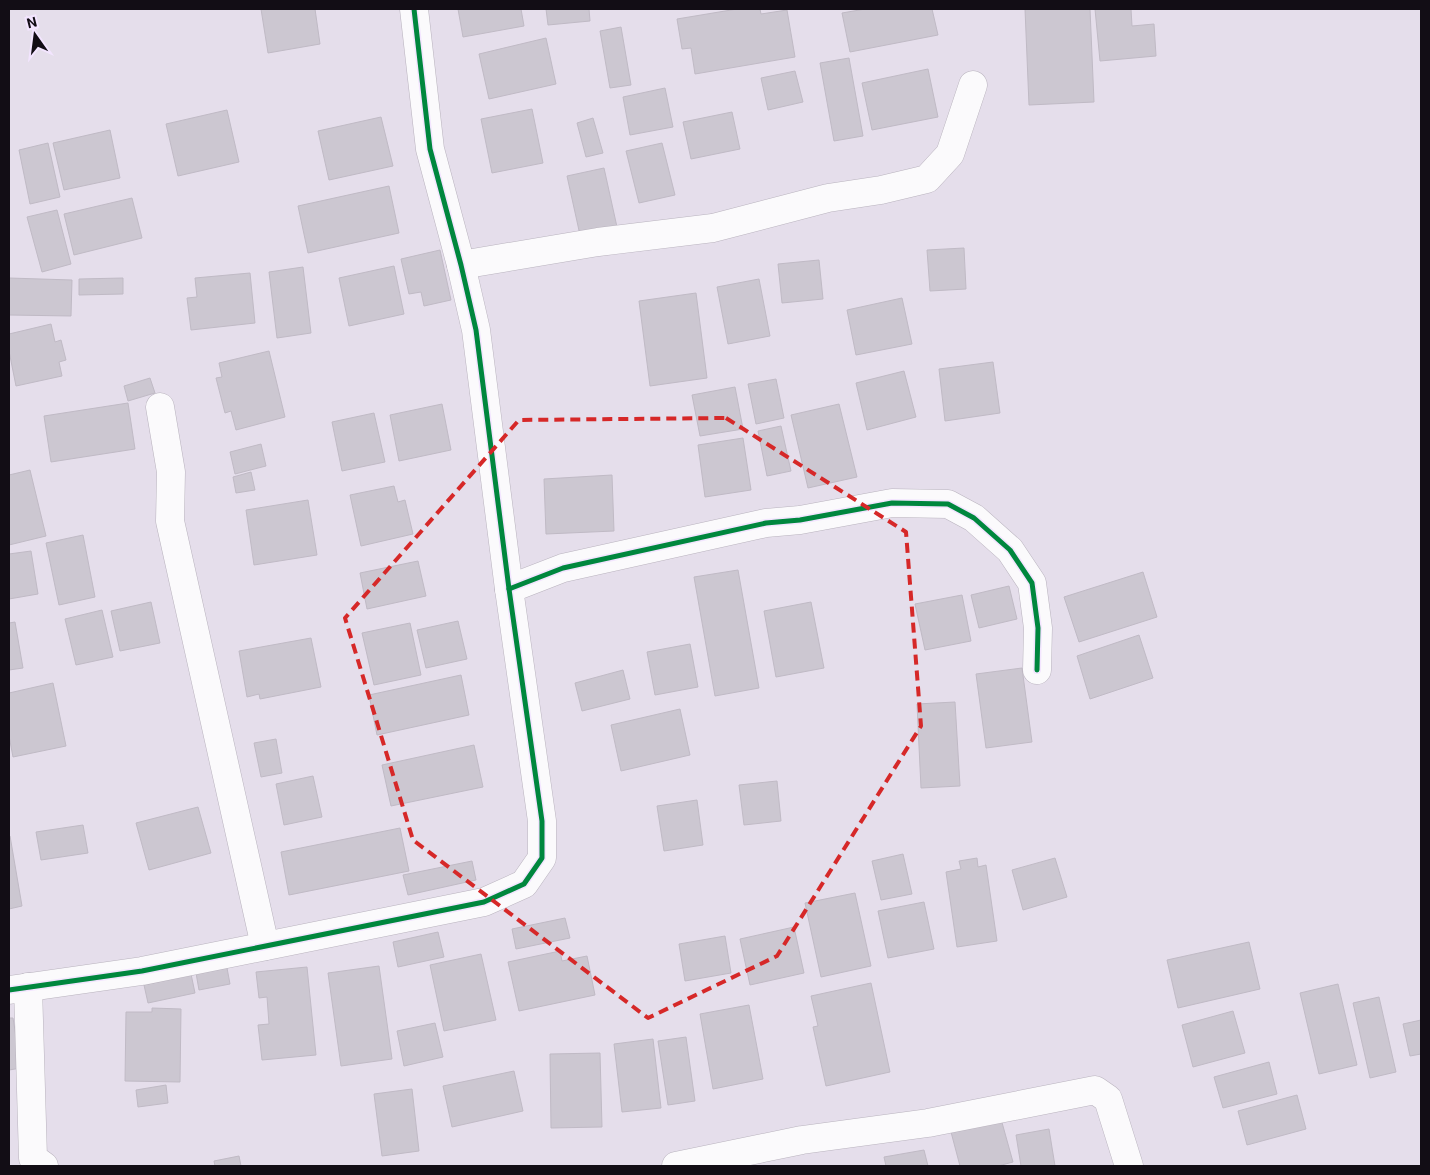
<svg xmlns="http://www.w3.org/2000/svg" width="1430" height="1175" font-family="Roboto,sans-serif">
<rect width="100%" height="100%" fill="#e5deeb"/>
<g fill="#ccc7d1" stroke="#c0bac5">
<path d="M261 9H315L320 44 268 53Z"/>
<path d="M458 9H521L524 26 463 37Z"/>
<path d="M546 9H589L590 21 548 25Z"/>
<path d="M737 9H760L761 14 787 10 795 57 695 74 691 48 682 49 677 19Z"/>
<path d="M865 9H932L938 35 850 52 842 13Z"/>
<path d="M1025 9H1090L1094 102 1029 105Z"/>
<path d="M1095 9H1131L1132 26 1154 24 1156 56 1100 61Z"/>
<path d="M621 27 631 85 610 88 600 31Z"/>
<path d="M546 38 556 84 489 99 479 54Z"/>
<path d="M849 58 863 136 834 141 820 63Z"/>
<path d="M928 69 938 117 872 130 862 83Z"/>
<path d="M795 71 803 102 768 110 761 78Z"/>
<path d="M665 88 673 127 630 135 623 97Z"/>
<path d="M532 109 543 163 492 173 481 119Z"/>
<path d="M227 110 239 162 178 176 166 124Z"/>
<path d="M732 112 740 149 691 159 683 122Z"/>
<path d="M381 117 393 166 329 180 318 131Z"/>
<path d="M593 118 603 153 586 157 577 123Z"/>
<path d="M110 130 120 178 64 190 53 143Z"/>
<path d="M48 143 60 197 30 204 19 150Z"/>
<path d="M662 143 675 195 639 203 626 151Z"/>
<path d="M604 168 617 227 580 235 567 176Z"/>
<path d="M389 186 399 233 308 253 298 206Z"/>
<path d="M132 198 142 238 74 255 64 214Z"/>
<path d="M57 210 71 264 42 272 27 217Z"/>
<path d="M964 248 966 289 930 291 927 250Z"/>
<path d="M440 250 451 300 424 306 421 292 409 294 401 259Z"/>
<path d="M819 260 823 299 782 303 778 264Z"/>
<path d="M394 266 404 314 349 326 339 278Z"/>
<path d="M303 267 311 333 277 338 269 272Z"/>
<path d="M250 273 255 323 191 330 187 298 197 297 195 278Z"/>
<path d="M9 278 72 280 71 316 9 315Z"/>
<path d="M123 278V294L79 295V279Z"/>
<path d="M759 279 770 336 728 344 717 287Z"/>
<path d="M696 293 707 378 650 386 639 301Z"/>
<path d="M902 298 912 344 856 355 847 310Z"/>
<path d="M51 324 55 342 61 340 66 360 59 362 62 376 16 386 9 351V334Z"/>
<path d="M269 351 285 417 236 430 231 411 225 413 216 378 222 377 219 363Z"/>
<path d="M993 362 1000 413 945 421 939 369Z"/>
<path d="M904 371 916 417 867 430 856 383Z"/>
<path d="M150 378 155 393 128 401 124 386Z"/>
<path d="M776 379 784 418 756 424 748 384Z"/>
<path d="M735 387 743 429 700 436 692 395Z"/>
<path d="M128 403 135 449 51 462 44 416Z"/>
<path d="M442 404 451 450 399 461 390 415Z"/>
<path d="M839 404 857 477 808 488 791 415Z"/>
<path d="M374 413 385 462 342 471 332 422Z"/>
<path d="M781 426 791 471 767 476 758 431Z"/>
<path d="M743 438 751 490 705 497 698 445Z"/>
<path d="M261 444 266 466 235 474 230 452Z"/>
<path d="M30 470 46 536 9 545V475Z"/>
<path d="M251 472 255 490 236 493 233 477Z"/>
<path d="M612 475 614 531 546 534 544 479Z"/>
<path d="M394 486 398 502 405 500 413 534 361 546 350 495Z"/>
<path d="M308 500 317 555 254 565 246 510Z"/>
<path d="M83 535 95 597 59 605 46 543Z"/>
<path d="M31 551 38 594 9 599V554Z"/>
<path d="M418 561 426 596 367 609 360 573Z"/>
<path d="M738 570 759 688 715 696 694 577Z"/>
<path d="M1143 572 1157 617 1079 642 1064 597Z"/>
<path d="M1009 586 1017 619 979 628 971 595Z"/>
<path d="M962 595 971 641 925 650 915 604Z"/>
<path d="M151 602 160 643 120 651 111 611Z"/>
<path d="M811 602 824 668 776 677 764 611Z"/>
<path d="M102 610 113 657 76 665 65 619Z"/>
<path d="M458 621 467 659 426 668 417 630Z"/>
<path d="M15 622 23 668 9 670V623Z"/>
<path d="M410 623 421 675 374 685 362 633Z"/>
<path d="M1139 635 1153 678 1090 699 1077 656Z"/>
<path d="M311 638 321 687 260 699 259 694 247 697 239 651Z"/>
<path d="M690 644 698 687 655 695 647 652Z"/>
<path d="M1022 668 1032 742 986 748 976 674Z"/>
<path d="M623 670 630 699 582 711 575 683Z"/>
<path d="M461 675 469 715 377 735 369 695Z"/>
<path d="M53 683 66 746 13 757 9 736V693Z"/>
<path d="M955 702 960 786 921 788 917 704Z"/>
<path d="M680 709 690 755 621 771 611 725Z"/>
<path d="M276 739 282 773 261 777 254 743Z"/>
<path d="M474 745 483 787 391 806 382 765Z"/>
<path d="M313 776 322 817 284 825 276 784Z"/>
<path d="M777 781 781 821 744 825 739 785Z"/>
<path d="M697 800 703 845 664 851 657 806Z"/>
<path d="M198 807 211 853 149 870 136 823Z"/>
<path d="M83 825 88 853 41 860 36 832Z"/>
<path d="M400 828 409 871 289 895 281 852Z"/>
<path d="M9 836H10L22 906 9 909Z"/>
<path d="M903 854 912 894 881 900 872 861Z"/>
<path d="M977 858 978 867 986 865 997 941 957 947 946 872 961 869 959 861Z"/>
<path d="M1055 858 1067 897 1023 910 1012 870Z"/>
<path d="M472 861 476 880 408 895 403 875Z"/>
<path d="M855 893 871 966 821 977 805 903Z"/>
<path d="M924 902 934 949 888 958 878 911Z"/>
<path d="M565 918 570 938 516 949 512 929Z"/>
<path d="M794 927 804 973 750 985 740 939Z"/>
<path d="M438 932 444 957 398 967 393 942Z"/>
<path d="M725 936 731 973 685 981 679 944Z"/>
<path d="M1249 942 1260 989 1178 1008 1167 960Z"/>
<path d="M560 951 562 961 587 956 595 995 519 1011 508 962Z"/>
<path d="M481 954 496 1020 444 1031 430 965Z"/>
<path d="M379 966 392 1059 341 1066 328 973Z"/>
<path d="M307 967 316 1055 262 1060 258 1025 269 1024 267 997 259 998 256 972Z"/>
<path d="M227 968 230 984 199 990 196 973Z"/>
<path d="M191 974 195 993 148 1003 144 985Z"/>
<path d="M871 983 890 1072 826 1086 813 1027 818 1026 811 996Z"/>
<path d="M1338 984 1357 1065 1319 1074 1300 993Z"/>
<path d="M1379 997 1396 1072 1370 1078 1353 1003Z"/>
<path d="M749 1005 763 1079 713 1089 700 1014Z"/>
<path d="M152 1008 181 1009 180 1082 125 1081 126 1012H152Z"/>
<path d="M1233 1011 1245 1053 1193 1067 1182 1025Z"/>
<path d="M9 1018H13L21 1068 9 1070Z"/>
<path d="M1421 1020V1054L1410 1056 1403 1024Z"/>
<path d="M435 1023 443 1057 404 1066 397 1031Z"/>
<path d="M686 1037 695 1101 668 1105 658 1041Z"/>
<path d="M653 1039 661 1108 622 1112 614 1044Z"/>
<path d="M600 1053 602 1127 551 1128 550 1054Z"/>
<path d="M1269 1062 1277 1094 1223 1108 1214 1077Z"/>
<path d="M514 1071 523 1111 452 1127 443 1086Z"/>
<path d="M166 1085 168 1103 138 1107 136 1090Z"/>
<path d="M412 1089 419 1151 382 1156 374 1094Z"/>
<path d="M1297 1095 1306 1129 1247 1145 1238 1111Z"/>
<path d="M1001 1119 1013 1162 998 1166H960L951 1132Z"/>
<path d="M1049 1129 1055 1166H1021L1016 1135Z"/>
<path d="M924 1150 928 1166H886L884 1157Z"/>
<path d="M239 1156 241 1166H215L214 1161Z"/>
</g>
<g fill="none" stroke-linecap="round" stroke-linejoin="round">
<defs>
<g id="minor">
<path d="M461 265 598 242 713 228 828 198 881 190 927 179 950 154 973 85"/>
<path d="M160 407 171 472 170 521 265 946"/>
<path d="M509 589 563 568 766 523 800 520 892 503 948 504 974 518 1010 550 1032 583 1038 628 1037 670"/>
<path d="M28 987 33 1158 44 1166"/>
<path d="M9 990 142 971 484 902 524 884 542 858V821L509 589 476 330 461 265 430 149 414 9"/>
<path d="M676 1166 802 1140 928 1123 1095 1090 1108 1099 1129 1166"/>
</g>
</defs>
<use href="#minor" stroke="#b9b3be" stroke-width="29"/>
<use href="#minor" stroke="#fbfafc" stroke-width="28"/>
<defs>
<g id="cycleway">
<path d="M509 589 563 568 766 523 800 520 892 503 948 504 974 518 1010 550 1032 583 1038 628 1037 670"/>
<path d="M9 990 142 971 484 902 524 884 542 858V821L509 589 476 330 461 265 430 149 414 9"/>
</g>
</defs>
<use href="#cycleway" stroke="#f3e5ff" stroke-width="8"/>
<use href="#cycleway" stroke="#00873e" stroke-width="5"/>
</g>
<path fill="none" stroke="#d62828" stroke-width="4" stroke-dasharray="10 6" stroke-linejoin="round" d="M726 418 906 532 921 726 777 956 648 1018 413 840 345 618 519 420Z"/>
<rect width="1430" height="1175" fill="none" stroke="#120d15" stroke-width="20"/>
<g transform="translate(35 35) rotate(346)" stroke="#f3e5ff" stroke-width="4" paint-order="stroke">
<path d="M0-4L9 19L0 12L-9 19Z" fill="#120d15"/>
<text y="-8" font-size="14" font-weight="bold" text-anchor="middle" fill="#120d15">N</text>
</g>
</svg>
